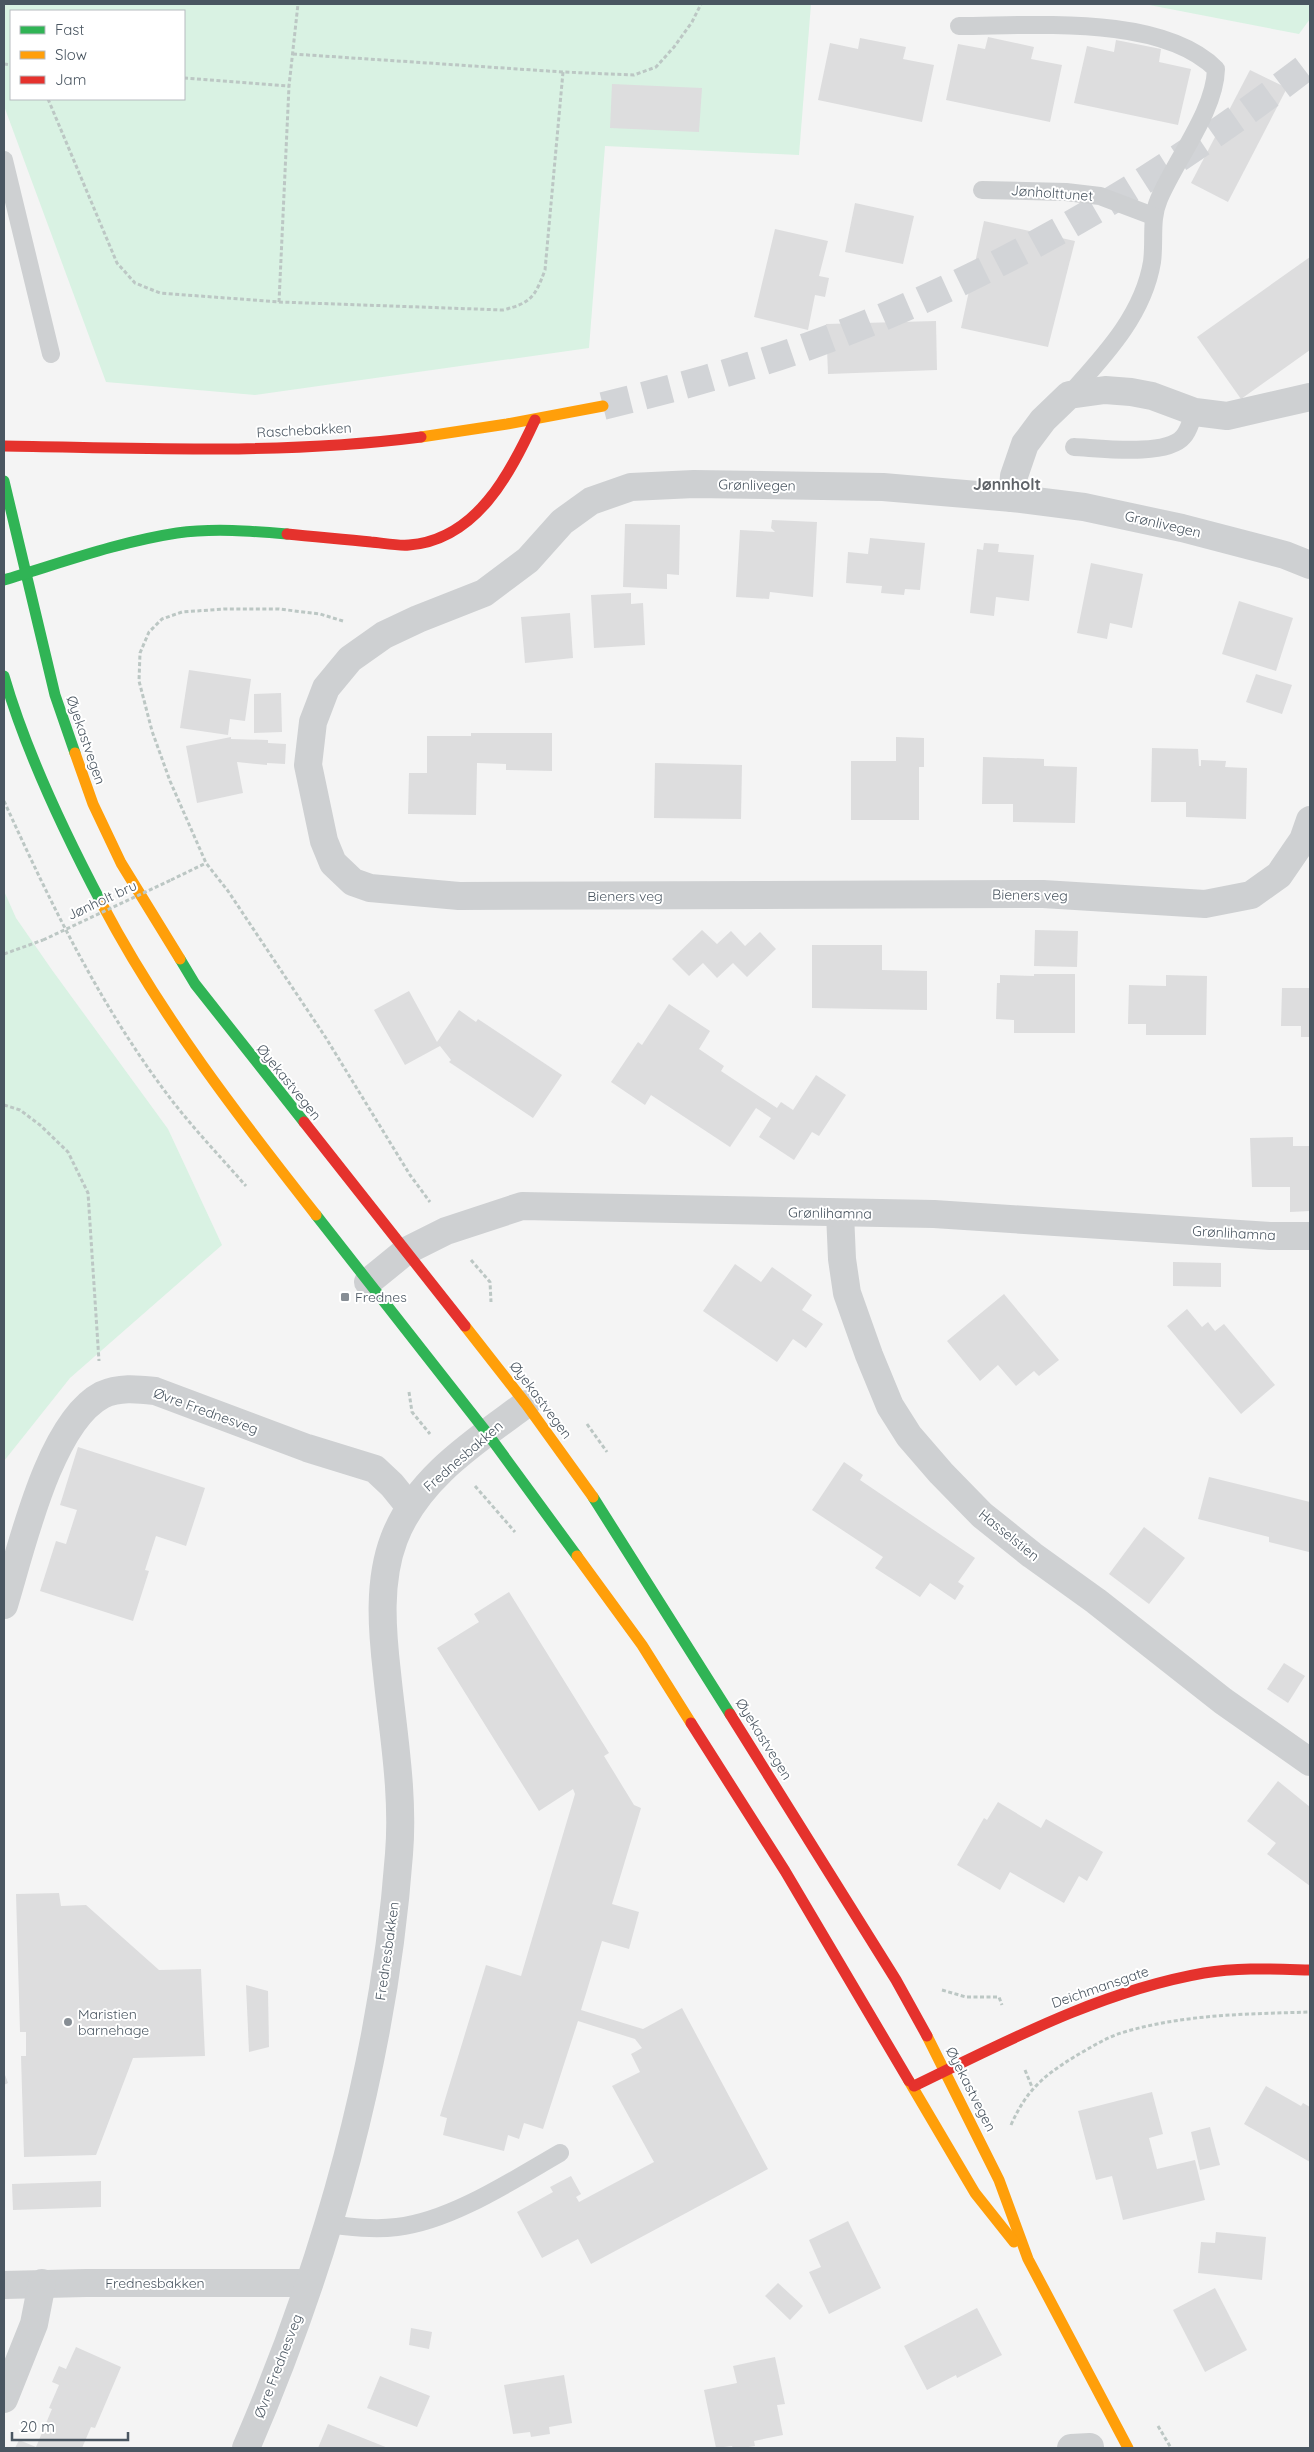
<svg xmlns="http://www.w3.org/2000/svg" width="1314" height="2452" font-family="Quicksand,sans-serif">
<rect width="100%" height="100%" fill="#f4f4f4"/>
<g fill="#d9f2e3" fill-rule="evenodd">
<path d="M4 4H811L799 155 605 146 589 348 255 395 106 382 4 106ZM11 11H184V99H11Z"/>
<path d="M1144 4H1310V19L1299 34Z"/>
<path d="M4 891 16 918 52 970 168 1129 222 1245 70 1378 4 1461Z"/>
</g>
<g fill="#ddddde">
<path d="M988 37 1034 47 1031 59 1062 65 1050 122 946 100 958 44 985 49Z"/>
<path d="M860 38 906 47 903 59 934 65 922 122 818 100 830 43 858 49Z"/>
<path d="M1116 40 1161 49 1159 62 1191 69 1178 125 1074 103 1087 46 1114 52Z"/>
<path d="M1250 70 1287 88 1228 202 1191 183Z"/>
<path d="M612 84 702 88 699 132 610 128Z"/>
<path d="M855 203 914 216 903 264 845 252Z"/>
<path d="M984 221 1075 241 1048 347 961 328Z"/>
<path d="M775 229 828 241 819 276 829 278 825 297 815 295 808 330 754 317Z"/>
<path d="M1310 257V350L1241 399 1197 337Z"/>
<path d="M936 321 937 370 828 374 826 324Z"/>
<path d="M772 520 817 522 813 597 770 592 769 599 736 597 740 530 775 532 771 528Z"/>
<path d="M625 524 680 525 679 575 667 574V589L623 587Z"/>
<path d="M870 538 925 543 920 590 905 589 904 595 881 593 882 586 846 583 848 552 868 554Z"/>
<path d="M984 543 999 544 998 552 1034 555 1029 601 996 597 994 616 970 613 977 549 983 550Z"/>
<path d="M1091 563 1143 574 1132 628 1110 623 1107 639 1077 633Z"/>
<path d="M631 593V604L643 603 645 645 594 648 591 595Z"/>
<path d="M1239 601 1293 618 1276 671 1222 654Z"/>
<path d="M570 613 573 658 525 663 521 617Z"/>
<path d="M189 670 251 679 245 721 230 719 228 735 180 728Z"/>
<path d="M1256 674 1292 685 1282 714 1246 702Z"/>
<path d="M281 693 282 732 254 733V694Z"/>
<path d="M471 733H552V771L506 770V764L477 763 476 815 408 814 409 773H427V736H471Z"/>
<path d="M231 737V739L268 740V743L286 744 285 764 267 763V765L237 762 243 793 197 803 186 746Z"/>
<path d="M896 737 924 738V767H919V820H851V761H896Z"/>
<path d="M1152 748 1198 749 1199 766H1201V760L1226 761 1225 767 1247 768 1246 819 1186 817V802H1151Z"/>
<path d="M983 757 1044 759V766L1077 767 1075 823 1013 822V804H982Z"/>
<path d="M655 763 742 765 741 819 654 818Z"/>
<path d="M702 930 717 944 731 931 745 946 760 932 776 949 747 977 733 963 717 978 703 963 689 976 672 959Z"/>
<path d="M1035 930 1078 931 1077 967 1034 966Z"/>
<path d="M812 945H882V970L927 971V1010L812 1008Z"/>
<path d="M1034 974H1075V1033H1014V1020L996 1019 997 983H1000V975L1034 976Z"/>
<path d="M1166 975 1207 976 1206 1035H1146V1024H1128L1129 985 1166 986Z"/>
<path d="M1282 988H1310V1037H1301V1026H1281Z"/>
<path d="M409 991 437 1042 459 1010 476 1022 478 1019 562 1075 533 1118 449 1062 451 1060 440 1046 405 1065 374 1010Z"/>
<path d="M669 1004 710 1031 699 1049 724 1066 721 1071 777 1108 781 1102 793 1110 816 1075 846 1095 819 1136 812 1132 794 1160 759 1137 771 1118 756 1108 730 1147 651 1095 645 1105 611 1082 638 1042 642 1045Z"/>
<path d="M1293 1137V1146H1310V1211L1290 1212V1187H1252L1250 1138Z"/>
<path d="M1173 1262 1221 1263V1287L1173 1286Z"/>
<path d="M735 1264 761 1282 772 1267 812 1295 802 1310 823 1324 806 1348 793 1339 777 1362 703 1311Z"/>
<path d="M1004 1294 1059 1360 1039 1376 1034 1371 1016 1386 998 1365 980 1381 947 1341Z"/>
<path d="M1187 1309 1202 1327 1208 1322 1215 1331 1224 1324 1275 1385 1241 1414 1167 1326Z"/>
<path d="M78 1447 205 1488 186 1546 156 1536 145 1570 149 1571 133 1621 40 1591 56 1541 66 1544 77 1510 60 1505Z"/>
<path d="M844 1462 863 1475 860 1480 975 1558 958 1582 964 1586 955 1600 930 1583 920 1597 875 1568 883 1557 812 1510Z"/>
<path d="M1209 1477 1310 1502 1309 1552 1269 1542V1537L1198 1519Z"/>
<path d="M1144 1527 1185 1558 1149 1604 1109 1574Z"/>
<path d="M509 1592 609 1753 604 1756 634 1805 641 1808 612 1904 639 1912 629 1949 602 1941 581 2010 643 2029 682 2008 768 2169 591 2264 578 2239 542 2258 517 2212 553 2192 550 2187 571 2176 581 2194 576 2197 579 2202 654 2162 612 2086 640 2072 631 2054 642 2048 635 2039 578 2021 543 2129 524 2123 519 2139 508 2135 504 2151 443 2135 447 2118 440 2116 486 1965 521 1976 575 1794 573 1789 539 1811 437 1648 479 1622 474 1614Z"/>
<path d="M1284 1663 1305 1676 1288 1703 1267 1689Z"/>
<path d="M1278 1781 1310 1807V1886L1267 1854 1276 1843 1247 1821Z"/>
<path d="M998 1802 1041 1828 1046 1819 1103 1852 1087 1881 1079 1876 1064 1903 1010 1872 1000 1890 957 1865 984 1818 987 1820Z"/>
<path d="M59 1893 61 1906 86 1905 159 1970 201 1969 205 2056 133 2058 96 2155 24 2157 21 2056H26V2032H20L16 1894Z"/>
<path d="M246 1985 268 1991 269 2047 249 2052Z"/>
<path d="M4 2072 8 2083 4 2085Z"/>
<path d="M1266 2086 1301 2106 1303 2103 1310 2107V2162L1244 2124Z"/>
<path d="M1152 2092 1163 2134 1149 2138 1157 2169 1195 2160 1205 2200 1123 2220 1112 2176 1096 2180 1078 2111Z"/>
<path d="M1210 2127 1220 2165 1200 2170 1191 2132Z"/>
<path d="M101 2181V2207L13 2210 12 2184Z"/>
<path d="M848 2221 881 2288 829 2314 809 2272 821 2267 809 2240Z"/>
<path d="M1216 2232 1266 2237 1262 2280 1198 2273 1201 2242 1215 2243Z"/>
<path d="M778 2283 803 2306 790 2320 765 2296Z"/>
<path d="M1215 2288 1247 2350 1205 2372 1173 2310Z"/>
<path d="M977 2308 1002 2355 957 2378 956 2375 927 2390 904 2346Z"/>
<path d="M411 2328 432 2332 429 2349 409 2345Z"/>
<path d="M76 2347 121 2367 95 2428 91 2427 82 2448H15L19 2440 36 2447 52 2409 49 2408 59 2385 52 2382 59 2366 66 2369Z"/>
<path d="M775 2357 785 2404 777 2405 783 2435 754 2441 755 2446 742 2448H733L732 2446 716 2448 704 2390 737 2383 733 2366Z"/>
<path d="M564 2375 572 2423 549 2427 550 2434 531 2437 530 2432 513 2434 504 2385Z"/>
<path d="M380 2376 430 2396 417 2427 367 2408Z"/>
<path d="M328 2424 388 2448H318Z"/>
</g>
<g fill="none" stroke-linecap="round" stroke-linejoin="round">
<path stroke="#d2d4d7" stroke-width="28" stroke-dasharray="28 14" stroke-linecap="butt" d="M603 406C672 389 742 370 809 346 990 280 1158 182 1310 64"/>
<g stroke="#bcc7c4" stroke-width="3" stroke-dasharray="4 2.5" stroke-linecap="butt">
<path d="M293 54 563 72 634 75 656 67 674 47 692 22 701 4"/>
<path d="M4 64 11 65"/>
<path d="M184 78 289 86"/>
<path d="M48 99 117 263 135 283 160 293 279 302 503 310C531 303 535 297 545 270L563 72"/>
<path d="M279 302 289 86 298 4"/>
<path d="M343 621 320 614 279 609H224L182 612 162 619 149 632 140 653 139 681 152 731 170 781 206 863 228 891 326 1038 410 1175 430 1202"/>
<path d="M4 801C50 902 98 1001 164 1090 189 1124 218 1154 246 1186"/>
<path d="M171 880 206 863"/>
<path d="M4 954 43 940"/>
<path d="M4 1105 20 1110 40 1125 68 1152 88 1193 99 1361"/>
<path d="M471 1260 490 1282 491 1302"/>
<path d="M409 1392 412 1412 430 1434"/>
<path d="M587 1424 607 1452"/>
<path d="M475 1486 515 1532"/>
<path d="M942 1990 966 1997H999L1002 2005"/>
<path d="M1025 2070 1032 2087"/>
<path d="M1011 2125C1026 2091 1043 2076 1074 2057 1088 2049 1105 2038 1121 2033 1183 2014 1247 2014 1310 2012"/>
<path d="M1158 2426 1171 2448"/>
</g>
<g stroke="#ced0d2" stroke-width="18">
<path d="M959 26C1033 26 1161 14 1216 69 1215 111 1176 159 1159 199 1150 220 1155 240 1152 262 1143 316 1103 357 1069 395"/>
<path d="M4 160 51 354"/>
<path d="M982 190 1066 192 1100 196 1153 216"/>
<path d="M1074 447C1099 448 1166 457 1183 437 1189 431 1191 420 1195 412"/>
<path d="M328 2224C351 2227 374 2230 397 2227 451 2221 513 2180 560 2153"/>
</g>
<g stroke="#ced0d2" stroke-width="28">
<path d="M1012 498 1014 476 1025 444 1043 420 1069 395 1105 390 1131 392 1152 396 1195 412 1227 416 1310 397"/>
<path d="M1310 565 1285 555 1182 528 1084 507 1012 498 883 487 694 484 631 487 591 501 562 522 528 560 484 593 418 619 384 635 350 659 326 688 313 722 308 765 324 841 333 863 353 882 370 888 459 896 1043 894 1205 904 1251 895 1279 875 1303 840 1310 820"/>
<path d="M840 1213 842 1259 847 1293 869 1355 890 1406 909 1436 941 1473 982 1515 1032 1555 1096 1601 1223 1701 1310 1762"/>
<path d="M368 1282 406 1251 446 1231 522 1206 934 1214 1270 1236H1310"/>
<path d="M4 1605C21 1550 49 1423 102 1395 119 1387 137 1389 155 1391L307 1448 375 1469 392 1485 409 1506"/>
<path d="M4 2285 86 2283H309"/>
<path d="M4 2399 34 2324 42 2283"/>
<path d="M246 2448C327 2261 384 2058 399 1854 404 1794 393 1733 387 1673 382 1630 378 1581 394 1539 417 1478 476 1441 526 1404"/>
<path d="M1071 2448 1090 2447"/>
</g>
<g stroke="#30b455" stroke-width="11">
<path d="M4 481 55 695 75 753"/>
<path d="M4 580C61 563 118 542 177 533 213 528 252 531 287 534"/>
<path d="M4 676C26 752 65 834 102 904"/>
<path d="M180 959 195 984 304 1122"/>
<path d="M316 1215 487 1433 577 1556"/>
<path d="M593 1497 730 1714"/>
</g>
<g stroke="#ff9f0a" stroke-width="11">
<path d="M421 437 507 424 603 406"/>
<path d="M75 753 93 804 121 863 180 959"/>
<path d="M102 904C161 1016 238 1116 316 1215"/>
<path d="M465 1326 526 1404 593 1497"/>
<path d="M577 1556 642 1645 691 1723"/>
<path d="M927 2036 999 2180 1028 2259 1128 2448"/>
<path d="M909 2081 975 2193 1014 2242"/>
</g>
<g stroke="#e5322d" stroke-width="11">
<path d="M4 446C143 448 282 455 421 437"/>
<path d="M287 534C315 537 343 539 371 542 383 543 397 546 409 545 476 540 510 474 535 420"/>
<path d="M304 1122 465 1326"/>
<path d="M730 1714 896 1980 927 2036"/>
<path d="M691 1723 785 1871 909 2081"/>
<path d="M914 2086C1007 2041 1101 1991 1204 1973 1239 1967 1274 1969 1310 1970"/>
</g>
<path stroke="#bcc7c4" stroke-width="3" stroke-dasharray="4 2.5" stroke-linecap="butt" d="M43 940 171 880"/>
</g>
<g fill="#868d94" stroke="#fff" stroke-width="2">
<rect x="340" y="1292" width="10" height="10" rx="2.5"/>
<circle cx="68" cy="2022" r="5"/>
</g>
<g text-anchor="middle" stroke-width="4" stroke-linejoin="round" paint-order="stroke">
<g font-size="14" fill="#4a5661" stroke="#fff">
<text transform="translate(1052 193) rotate(4)" y="5">Jønholttunet</text>
<text transform="translate(304 430) rotate(-3)" y="5">Raschebakken</text>
<text transform="translate(757 485) rotate(1)" y="5">Grønlivegen</text>
<text transform="translate(1163 524) rotate(13)" y="5">Grønlivegen</text>
<text transform="translate(86 740) rotate(71)" y="5">Øyekastvegen</text>
<text transform="translate(1030 895) rotate(1)" y="5">Bieners veg</text>
<text x="625" y="901">Bieners veg</text>
<text transform="translate(102 900) rotate(-25)" y="5">Jønholt bru</text>
<text transform="translate(289 1082) rotate(51)" y="5">Øyekastvegen</text>
<text transform="translate(830 1213) rotate(1)" y="5">Grønlihamna</text>
<text transform="translate(1234 1233) rotate(3)" y="5">Grønlihamna</text>
<text transform="translate(541 1400) rotate(53)" y="5">Øyekastvegen</text>
<text transform="translate(206 1411) rotate(20)" y="5">Øvre Frednesveg</text>
<text transform="translate(463 1456) rotate(-41)" y="5">Frednesbakken</text>
<text transform="translate(1009 1535) rotate(39)" y="5">Hasselstien</text>
<text transform="translate(764 1739) rotate(58)" y="5">Øyekastvegen</text>
<text transform="translate(387 1951) rotate(-82)" y="5">Frednesbakken</text>
<text transform="translate(1100 1987) rotate(-19)" y="5">Deichmansgate</text>
<text transform="translate(971 2089) rotate(63)" y="5">Øyekastvegen</text>
<text x="155" y="2288">Frednesbakken</text>
<text transform="translate(278 2366) rotate(-69)" y="5">Øvre Frednesveg</text>
</g>
<g font-size="14" fill="#4a5661" stroke="#fff" text-anchor="start">
<text x="355" y="1302">Frednes</text>
<text x="78" y="2019">Maristien<tspan x="78" dy="16">barnehage</tspan></text>
</g>
<g font-size="16" font-weight="bold" fill="#5f6368" stroke="#fff">
<text x="1007" y="490">Jønnholt</text>
</g>
</g>
<rect width="1314" height="2452" fill="none" stroke="#4a5661" stroke-width="10"/>
<rect x="10" y="10" width="175" height="90" fill="#ffffff" stroke="#b7bbc0"/>
<rect x="20" y="26" width="25" height="8" fill="#30b455" stroke="#b7bbc0"/>
<text x="55" y="35" font-size="15" fill="#4a5661">Fast</text>
<rect x="20" y="51" width="25" height="8" fill="#ff9f0a" stroke="#b7bbc0"/>
<text x="55" y="60" font-size="15" fill="#4a5661">Slow</text>
<rect x="20" y="76" width="25" height="8" fill="#e5322d" stroke="#b7bbc0"/>
<text x="55" y="85" font-size="15" fill="#4a5661">Jam</text>
<path d="M12 2432v8h116v-8" fill="none" stroke="#4a5661" stroke-width="2.5"/>
<text x="20" y="2432" font-size="15" fill="#4a5661" stroke="#ffffff" stroke-width="4" paint-order="stroke">20 m</text>
</svg>
